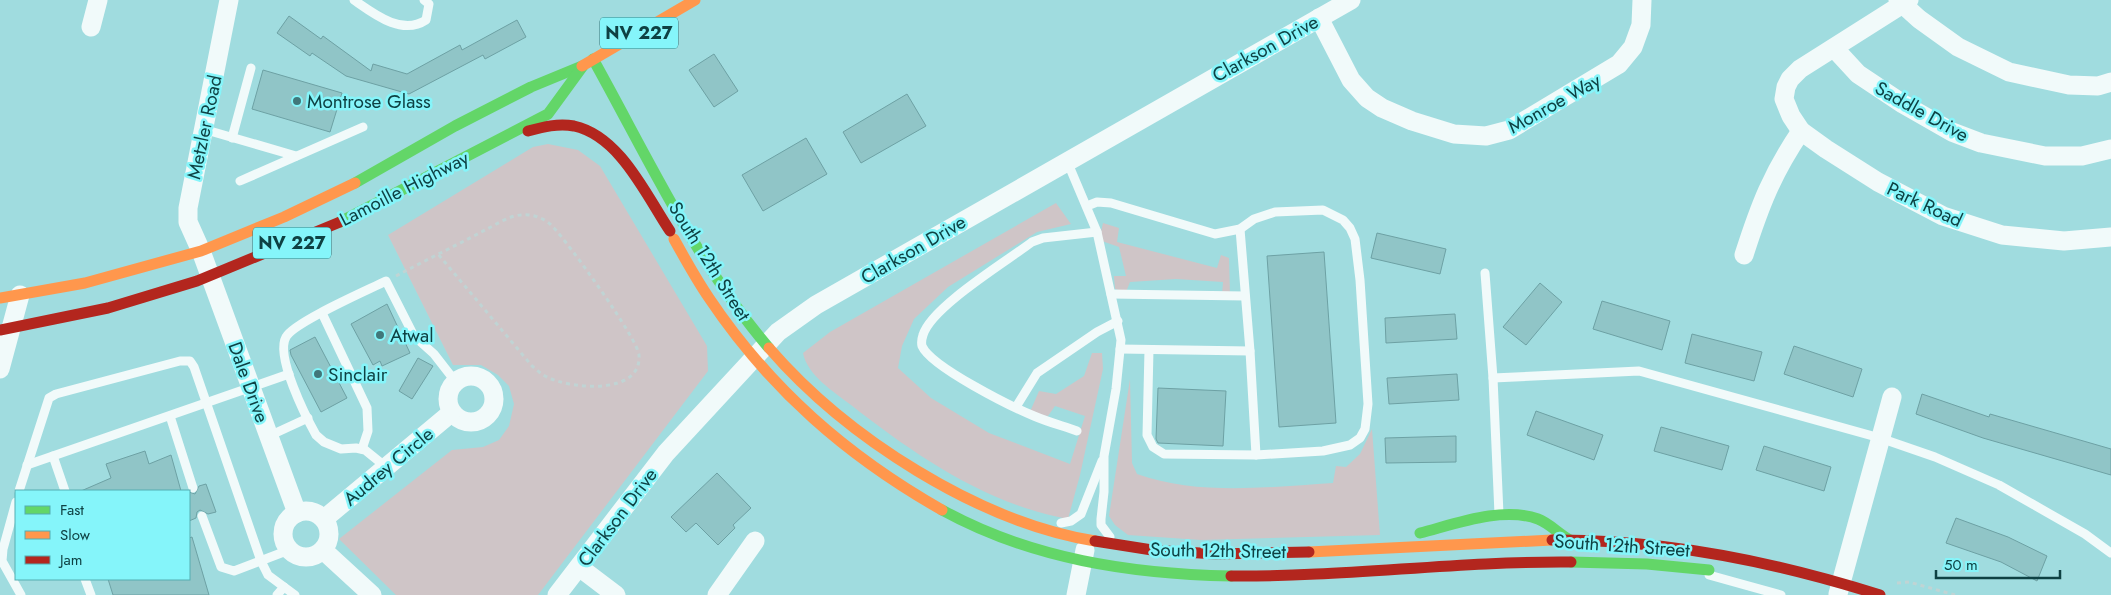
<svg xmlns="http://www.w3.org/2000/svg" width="2111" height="595" font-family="Jost,sans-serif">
<rect width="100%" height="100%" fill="#a0dcdf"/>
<g fill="#cfc5c7">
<path d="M548 144 578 150 600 166 707 346 708 371 538 595H396L339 539 452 450 483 447 499 440 509 426 514 404 509 386 498 375 481 365H453L388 235 533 147Z"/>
<path d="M1056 203 1071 224 1037 232 948 287 914 319 902 346 898 368 931 398 989 433 1070 464 1085 416 1055 406 1048 416 1029 414 1039 391 1056 394 1084 376 1092 353H1102L1103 369 1080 475 1068 519C986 504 915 455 851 405 834 392 807 375 803 353L830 332Z"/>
<path d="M1103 223 1119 228 1117 242 1217 268 1221 255 1229 258 1230 296 1222 295 1223 282 1176 279 1130 282 1126 292 1115 289 1114 276H1126L1119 247 1099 240Z"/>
<path d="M1130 379 1132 463 1137 474C1198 496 1269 487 1333 483L1336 466 1346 467 1360 454 1372 429 1380 535 1201 540 1128 535 1115 525 1109 516Z"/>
</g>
<g fill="#90c5c7" stroke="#6da1a4">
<path d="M289 16 321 39 323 36 371 71 373 64 407 74 460 45 462 50 517 20 526 37 485 59 483 55 409 94 346 76 312 53 310 56 277 33Z"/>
<path d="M714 54 738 91 714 107 689 70Z"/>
<path d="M263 70 342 93 330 132 252 109Z"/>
<path d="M907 94 926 126 861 163 843 132Z"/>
<path d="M806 138 827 174 763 211 742 175Z"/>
<path d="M1377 233 1446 249 1440 274 1371 258Z"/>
<path d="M1324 252 1336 423 1279 427 1267 256Z"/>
<path d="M1540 283 1562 302 1526 345 1503 327Z"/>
<path d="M1602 301 1670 321 1662 350 1593 329Z"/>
<path d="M387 304 410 353 382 366 380 361 373 365 351 324Z"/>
<path d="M1455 314 1457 339 1386 343 1385 318Z"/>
<path d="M1692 334 1762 352 1754 381 1685 363Z"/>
<path d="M315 337 347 398 321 412 291 355 290 350Z"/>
<path d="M1794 346 1862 369 1853 397 1784 374Z"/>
<path d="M418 358 433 366 412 399 399 391Z"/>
<path d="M1457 374 1459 400 1389 404 1387 378Z"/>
<path d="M1158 388 1226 391 1223 446 1158 443 1156 439Z"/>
<path d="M1922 394 1989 417 1990 414 2111 449V475L1983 438 1916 414Z"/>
<path d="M1536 411 1603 435 1594 460 1527 435Z"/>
<path d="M1661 427 1729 446 1722 470 1654 451Z"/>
<path d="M1456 436V462L1386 463 1385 438Z"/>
<path d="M1764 446 1831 467 1824 491 1756 470Z"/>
<path d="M145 451 149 464 171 455 181 491H81L111 478 106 464Z"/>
<path d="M717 473 751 508 733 525 735 528 718 545 696 523 686 532 671 517Z"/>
<path d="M206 484 216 512 208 514 200 510 197 512 196 518 189 521V492L195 494 199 486Z"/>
<path d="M1956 518 2008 537 2047 556 2037 581 2001 562 1946 543Z"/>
<path d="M192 537 209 595H113L108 579H189V538Z"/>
</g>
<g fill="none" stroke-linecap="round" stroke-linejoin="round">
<g stroke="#c0d4d4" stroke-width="3" stroke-dasharray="4 4" stroke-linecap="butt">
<path d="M396 276C426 260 457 245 487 229 497 224 510 215 522 215 533 214 545 218 553 227 567 241 638 339 639 355 642 396 570 389 547 377 542 375 537 370 532 366L438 254"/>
<path d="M1897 583 1909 582 1955 595"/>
</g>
<g stroke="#f1fafa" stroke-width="9">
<path d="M354 0C374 14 402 36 426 20L429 4 424 0"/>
<path d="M203 129 296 156"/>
<path d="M232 138 251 68"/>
<path d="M1067 161 1097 232 1121 340 1116 389 1104 456V492L1101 519V525L1110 537"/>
<path d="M240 181 363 127"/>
<path d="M1087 206 1097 202 1111 203 1215 234 1240 229 1254 219 1275 212 1323 210 1343 220 1350 228 1355 239 1360 280 1368 404 1365 429 1360 438 1350 445 1323 451 1256 455 1164 454 1153 447 1147 435 1149 350"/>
<path d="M1240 229 1250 351 1256 455"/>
<path d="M1485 273 1493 378 1499 514"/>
<path d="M1111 294 1245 296"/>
<path d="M322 313 367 408 368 431 362 449"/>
<path d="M1120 349 1250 351"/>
<path d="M1493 378 1639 371 1880 438 1935 457 1999 485 2085 534 2111 553"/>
<path d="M1016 407 1037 373 1097 332 1118 321"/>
<path d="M170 416 193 488"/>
<path d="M1077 431C1063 426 1048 422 1034 416 1012 407 931 367 922 346 921 342 922 338 923 335 931 307 1007 261 1032 242L1043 238 1097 232"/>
<path d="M269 436 308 418"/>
<path d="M53 456 65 491"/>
<path d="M27 465 289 374"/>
<path d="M386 467 365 450 356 448 341 449 324 442 316 435C306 417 275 356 286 337 294 322 368 290 386 281L414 336 434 354 455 381"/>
<path d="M19 491 49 398 56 394 180 361H190L194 367 261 561 268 575 295 595"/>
<path d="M16 502 3 549 2 561 21 595"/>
<path d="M202 516 221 567 234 571 289 550"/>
<path d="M1061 523 1071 521 1081 514 1102 461"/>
<path d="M1709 575 1781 595"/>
<path d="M85 579 91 595"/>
<path d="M277 595 284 587"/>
</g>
<g stroke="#f1fafa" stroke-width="19">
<path d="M229 0 188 208V222L201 251 297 513"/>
<path d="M1898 0 1919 19 1958 47 2009 72 2069 85 2098 86 2111 82"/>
<path d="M1909 0 1800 69 1790 79 1786 87 1784 99 1791 116 1801 131 1826 149 1878 182 1943 216 2002 235 2064 241 2111 237"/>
<path d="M1319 18 1351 80 1367 98 1382 108 1412 121 1454 134 1486 136 1509 130 1619 64 1633 47 1641 25 1642 0"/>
<path d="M91 27 98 0"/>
<path d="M1834 48 1858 74 1903 104 1952 132 1981 143 2045 156H2082L2111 149"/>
<path d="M1744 255C1760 205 1772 174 1801 131"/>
<path d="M0 369 20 295"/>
<circle cx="471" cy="399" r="23"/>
<circle cx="306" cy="534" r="23"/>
<path d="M324 519 451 413"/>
<path d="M323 550 372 595"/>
<path d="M579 567 616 595"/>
<path d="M1838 594 1892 397"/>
<path d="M557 595 666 453 778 332 816 305 1351 0"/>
<path d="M717 595 755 541"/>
<path d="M1076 595 1085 550"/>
</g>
<g stroke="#63d668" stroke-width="11">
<path d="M593 59C646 154 698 266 769 348"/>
<path d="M355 183 455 126 531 87 582 66"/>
<path d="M340 222 548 114 583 66"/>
<path d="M942 510C1031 559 1131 574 1231 576"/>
<path d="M1420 533C1455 524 1502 506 1538 519 1549 523 1559 534 1570 540"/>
<path d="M1571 562 1647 564 1709 570"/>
</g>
<g stroke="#ff974d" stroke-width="11">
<path d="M582 66 695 0"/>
<path d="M674 239C685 259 696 279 709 298 770 389 847 456 942 510"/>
<path d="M0 298 85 283 201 251 284 217 355 183"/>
<path d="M769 348C846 437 978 522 1095 541"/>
<path d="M1309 552 1552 540"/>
</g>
<g stroke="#b3261e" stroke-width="11">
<path d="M528 131C543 127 558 123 574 126 620 136 646 195 670 231"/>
<path d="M0 330 108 308 197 281 340 222"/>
<path d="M1552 540C1664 539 1773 561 1880 595"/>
<path d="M1095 541 1152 550 1216 554 1309 552"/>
<path d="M1231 576C1345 577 1457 561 1571 562"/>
</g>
</g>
<g fill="#41777a" stroke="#85f5fa" stroke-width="2">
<circle cx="297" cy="101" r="5"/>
<circle cx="380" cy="335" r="5"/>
<circle cx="318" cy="374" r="5"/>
</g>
<g text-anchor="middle" stroke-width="5" stroke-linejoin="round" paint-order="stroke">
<g fill="#85f5fa" stroke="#32777a" stroke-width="1">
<rect x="600" y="17.5" width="78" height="31" rx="4"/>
<rect x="253" y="227.5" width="78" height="31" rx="4"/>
</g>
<g font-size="18" font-weight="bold" fill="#0e4143">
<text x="639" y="39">NV 227</text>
<text x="292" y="249">NV 227</text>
</g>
<g font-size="19" fill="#0e4143" stroke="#85f5fa">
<text transform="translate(1265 48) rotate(-29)" y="7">Clarkson Drive</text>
<text transform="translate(1554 103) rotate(-29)" y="7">Monroe Way</text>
<text transform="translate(1922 111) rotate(29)" y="7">Saddle Drive</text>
<text transform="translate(204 127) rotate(-78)" y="7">Metzler Road</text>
<text transform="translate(404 188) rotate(-27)" y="7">Lamoille Highway</text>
<text transform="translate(1925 204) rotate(25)" y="7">Park Road</text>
<text transform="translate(913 249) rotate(-30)" y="7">Clarkson Drive</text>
<text transform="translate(710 261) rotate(58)" y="7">South 12th Street</text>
<text transform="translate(249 382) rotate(70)" y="7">Dale Drive</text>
<text transform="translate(388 466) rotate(-40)" y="7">Audrey Circle</text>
<text transform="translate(617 517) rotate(-53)" y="7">Clarkson Drive</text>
<text transform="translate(1622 545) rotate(4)" y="7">South 12th Street</text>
<text transform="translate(1218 550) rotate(1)" y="7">South 12th Street</text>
</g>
<g font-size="19" fill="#0e4143" stroke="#85f5fa" text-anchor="start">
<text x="307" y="108">Montrose Glass</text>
<text x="390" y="342">Atwal</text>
<text x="328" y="381">Sinclair</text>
</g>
</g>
<rect x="15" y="490" width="175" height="90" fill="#85f5fa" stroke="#55adb1"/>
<rect x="25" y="506" width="25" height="8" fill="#63d668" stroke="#55adb1"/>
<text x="60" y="515" font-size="15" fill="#0e4143">Fast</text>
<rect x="25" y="531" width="25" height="8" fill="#ff974d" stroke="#55adb1"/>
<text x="60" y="540" font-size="15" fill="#0e4143">Slow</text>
<rect x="25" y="556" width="25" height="8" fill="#b3261e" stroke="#55adb1"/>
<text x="60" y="565" font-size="15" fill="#0e4143">Jam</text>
<path d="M1936 570v8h124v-8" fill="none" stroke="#0e4143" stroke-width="2.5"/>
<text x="1944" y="570" font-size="15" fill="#0e4143" stroke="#85f5fa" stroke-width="4" paint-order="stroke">50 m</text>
</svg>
